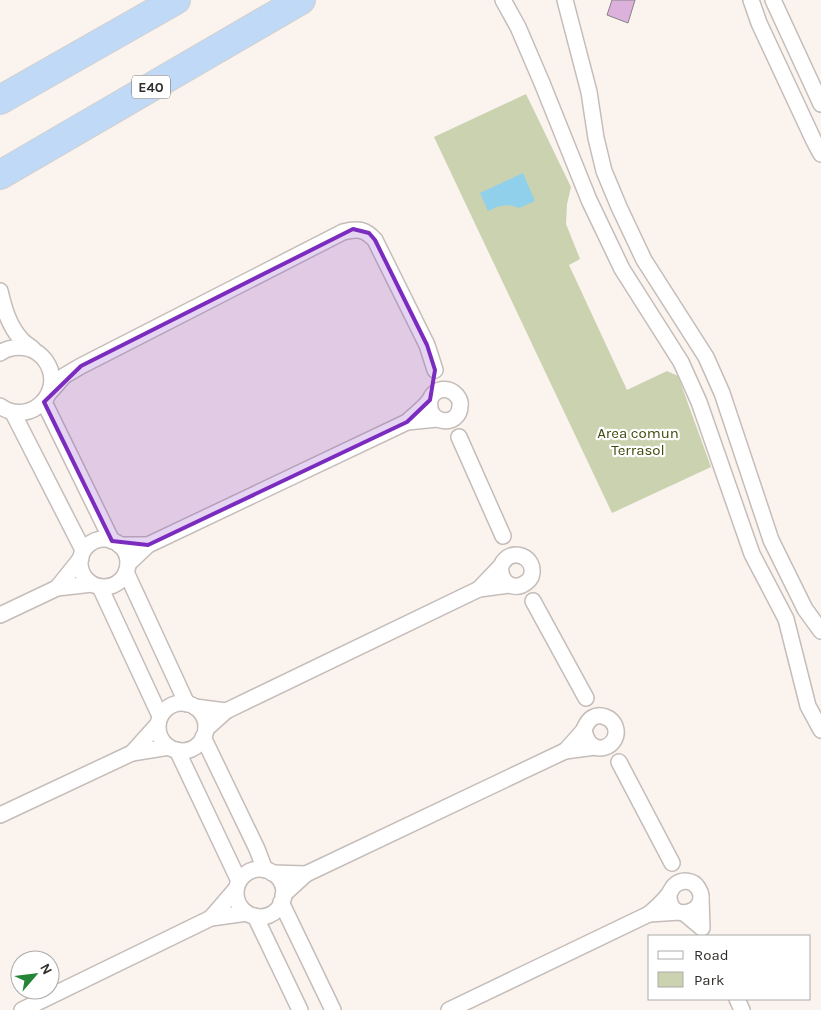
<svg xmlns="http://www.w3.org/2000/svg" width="821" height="1010" font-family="Karla,sans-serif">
<rect width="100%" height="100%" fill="#faf3ee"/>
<path fill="#cad2af" d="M526 94 571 187 567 204 566 224 580 259 569 265 627 390 667 371 678 376 711 467 612 513 434 137Z"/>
<path fill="#91d0ea" d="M523 173 535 201 519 208C508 203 499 205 488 211L480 193Z"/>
<path fill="#dcb2dc" stroke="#878287" d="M612 0H635L628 23 607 15Z"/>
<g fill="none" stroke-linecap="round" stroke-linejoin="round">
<defs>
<g id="street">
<path d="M503 0 518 27 542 83 589 200 622 269 681 362 699 402 752 554 786 619 808 706 821 730"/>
<path d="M565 0 589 92 596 138 604 171 619 207 644 260 706 357 722 393 771 540 805 609 821 631"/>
<path d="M751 0 759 23 814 141 821 154"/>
<path d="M773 0 821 104"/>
<path d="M0 291C4 308 9 326 21 339 24 343 29 346 33 349"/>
<path d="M0 353C8 347 20 346 30 349 36 351 41 355 45 360 67 390 31 428 0 406"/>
<path d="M50 392 64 376 81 366 343 232C357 228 365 229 375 240L427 345 435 370"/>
<path d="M430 400C426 426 460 427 460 406 461 401 458 396 454 393 449 389 441 388 436 392 432 394 431 398 429 401 423 409 414 415 407 422L437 419"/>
<path d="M44 402 112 541"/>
<path d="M13 413 83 550"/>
<path d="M459 437 503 536"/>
<circle cx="104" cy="563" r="24"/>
<path d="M119 545H148L128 564"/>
<path d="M148 545 407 422"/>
<path d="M81 558 57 588 92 584"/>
<path d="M501 566C499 579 509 590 522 585 526 583 529 581 531 577 538 557 510 545 501 566L479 589 510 585"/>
<path d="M126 572 187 704"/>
<path d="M100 587 160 716"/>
<path d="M533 601 586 698"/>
<path d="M0 615 57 588"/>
<circle cx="182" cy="727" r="24"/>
<path d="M195 707 226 711 206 729"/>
<path d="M226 711 479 589"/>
<path d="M158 724 132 753 169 747"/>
<path d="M584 729C589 762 623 746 615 726 611 717 600 713 592 718 587 721 586 726 583 731 577 738 571 745 565 751L595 747"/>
<path d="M203 737 257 849 265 870"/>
<path d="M177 750 239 881"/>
<path d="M619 762 672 863"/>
<path d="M0 815 132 753"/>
<circle cx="260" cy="893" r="24"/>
<path d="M272 873 306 874 283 895"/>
<path d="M306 874 565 751"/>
<path d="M236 889 211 918 247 913"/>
<path d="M669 894C668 927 713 911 698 888 693 880 682 879 675 885 671 888 671 892 668 895 663 902 656 908 649 914L679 912"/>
<path d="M281 902 333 1010"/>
<path d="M684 913 702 928 701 898"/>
<path d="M255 916 300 1010"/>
<path d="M737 999 742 1010"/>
<path d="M22 1010 211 918"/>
<path d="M449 1010 649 914"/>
</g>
<g id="highway">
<path d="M0 100 176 0"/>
<path d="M0 175 301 0"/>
</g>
</defs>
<use href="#street" stroke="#c5bdb9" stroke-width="18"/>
<use href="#highway" stroke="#d1d1d0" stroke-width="30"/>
<use href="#street" stroke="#fff" stroke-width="15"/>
<use href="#highway" stroke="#bfd9f7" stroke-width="28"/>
</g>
<path fill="#7b2cbf" fill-opacity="0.2" stroke="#7b2cbf" stroke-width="4" stroke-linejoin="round" d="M353 229 369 233 375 240 427 345 435 370 430 400 407 422 148 545 112 541 44 402 81 366Z"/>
<g text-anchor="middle" stroke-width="4.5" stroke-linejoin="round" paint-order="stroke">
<rect fill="#fff" stroke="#6e6c6b" stroke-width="1" x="132" y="75.5" width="38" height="23" rx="4"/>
<g font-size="14" font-weight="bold" fill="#302d2b">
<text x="151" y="92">E40</text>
</g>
<g font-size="15" fill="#414a0b" stroke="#fff">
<text x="638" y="438">Area comun<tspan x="638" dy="17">Terrasol</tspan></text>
</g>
</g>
<rect x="648" y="935" width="162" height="65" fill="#ffffff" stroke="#acabaa"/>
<rect x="658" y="951" width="25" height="8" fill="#ffffff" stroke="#acabaa"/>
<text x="694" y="960" font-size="15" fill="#302d2b">Road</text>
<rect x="658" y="972" width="25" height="15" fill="#cad2af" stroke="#acabaa"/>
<text x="694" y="985" font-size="15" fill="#302d2b">Park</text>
<g transform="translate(35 975) rotate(62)"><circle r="24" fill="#ffffff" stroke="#acabaa"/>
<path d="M0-4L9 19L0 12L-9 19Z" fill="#248437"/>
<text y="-8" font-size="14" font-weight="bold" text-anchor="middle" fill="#302d2b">N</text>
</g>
</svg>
